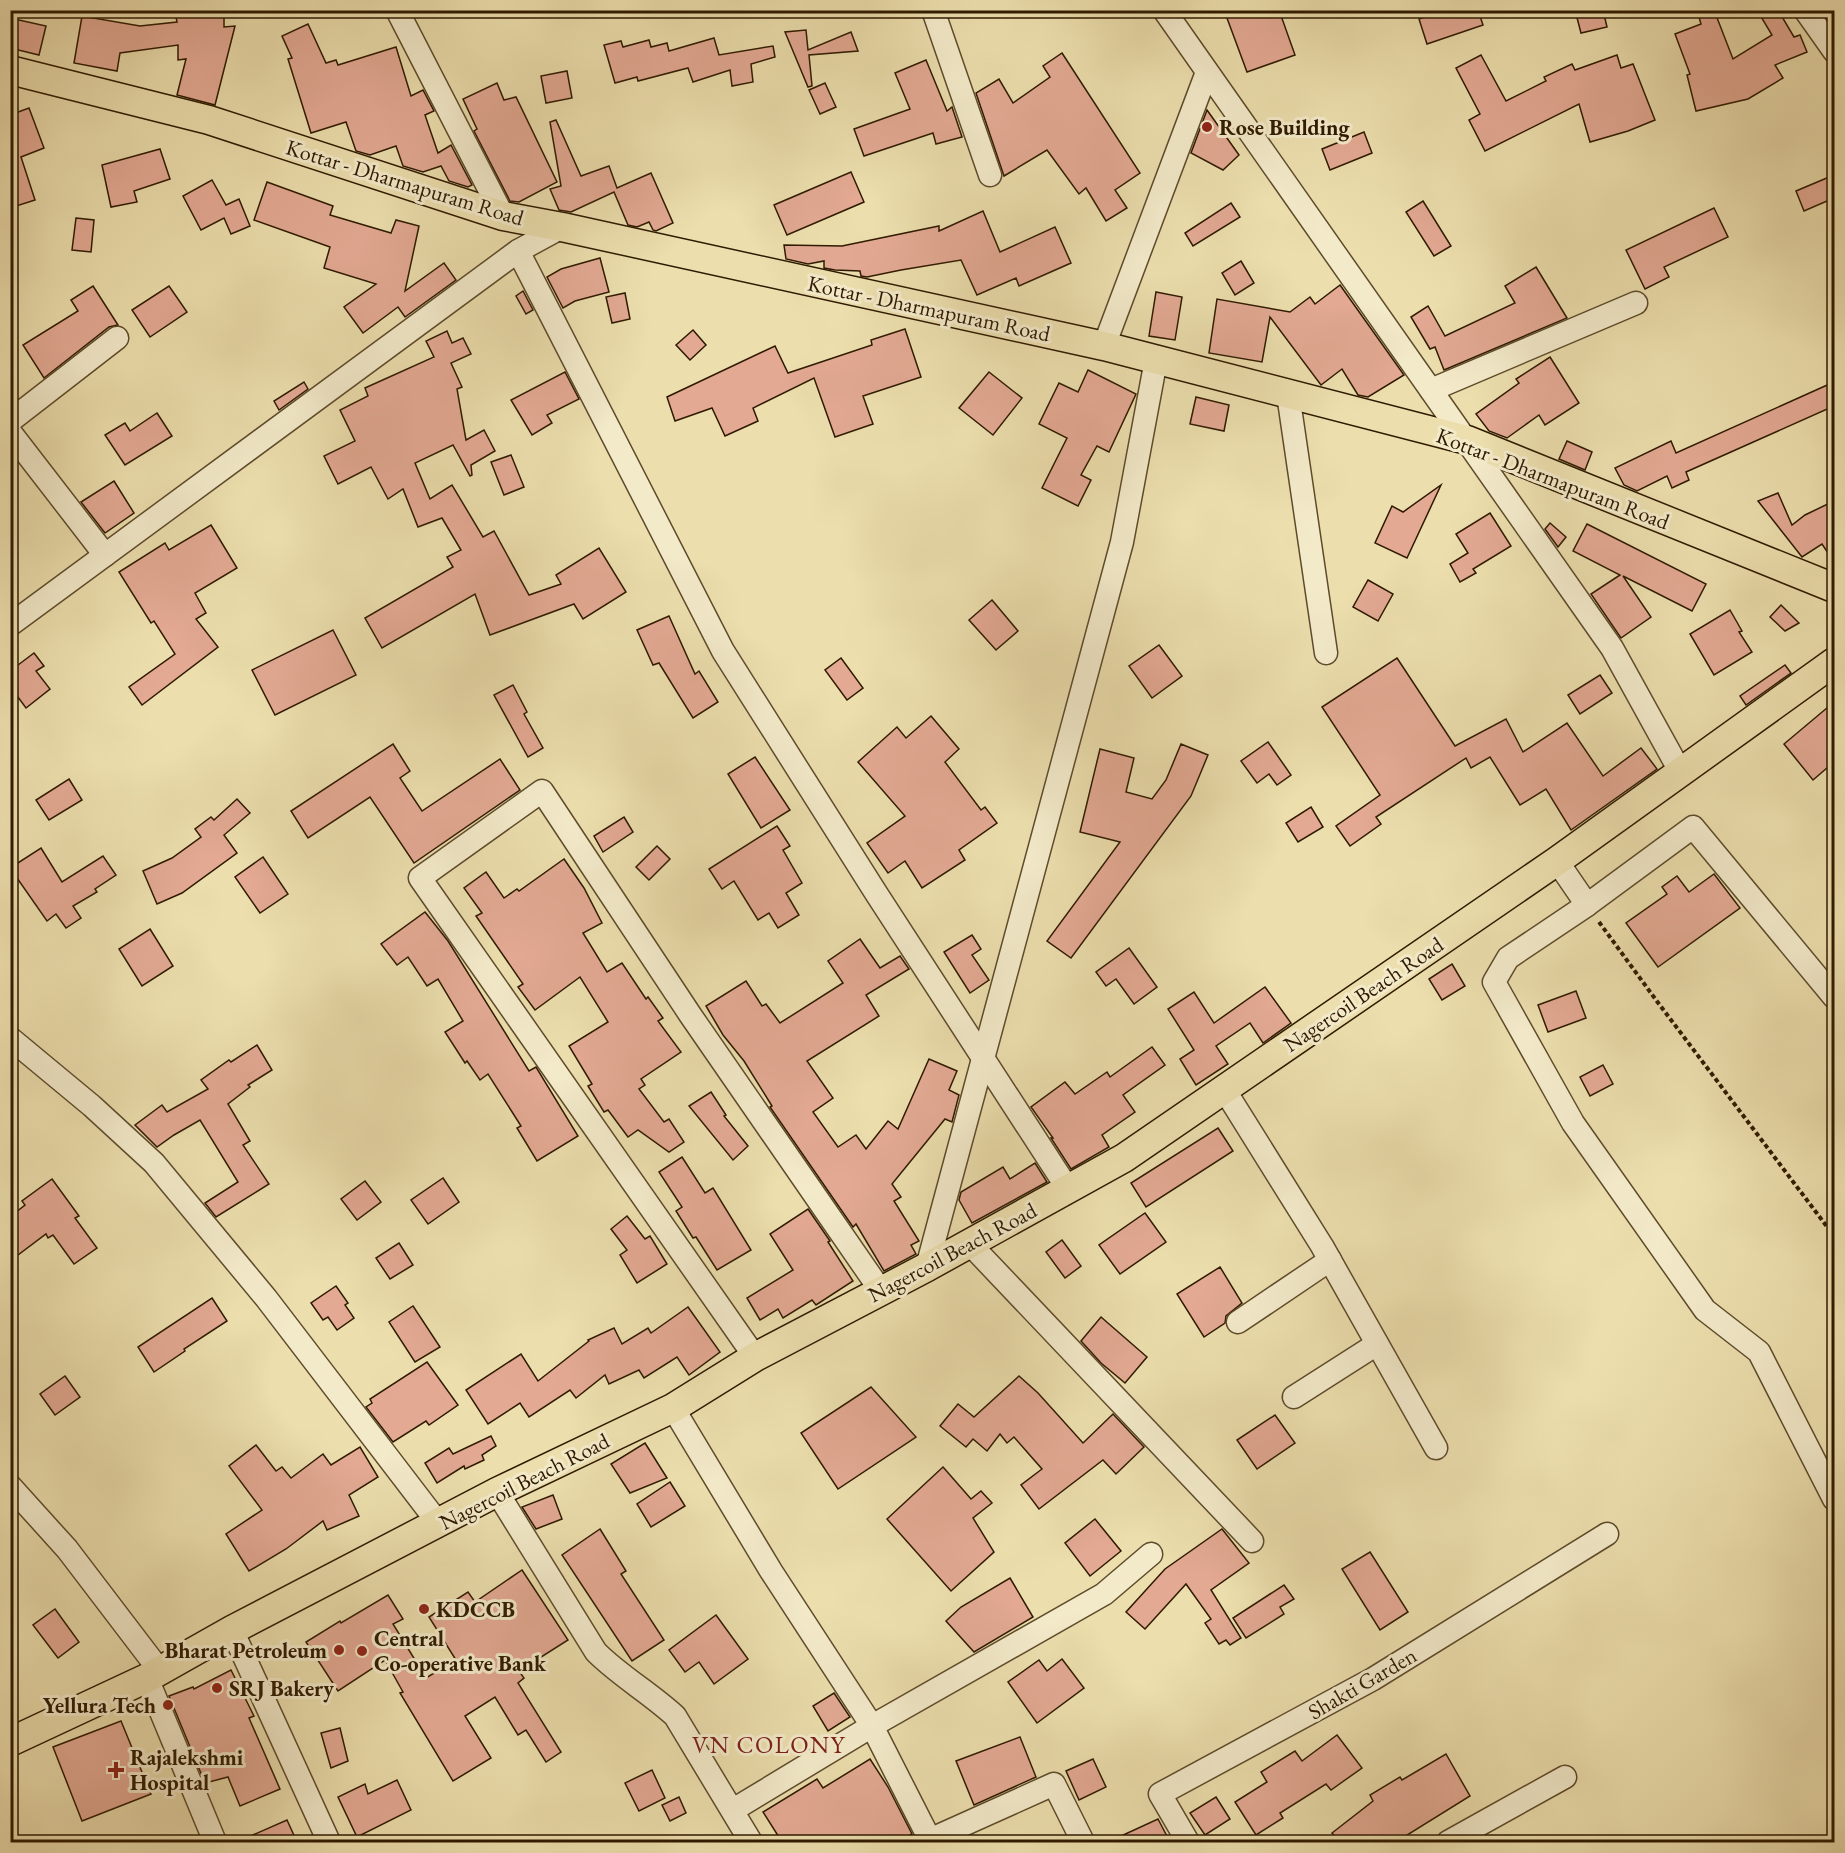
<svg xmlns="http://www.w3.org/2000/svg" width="1845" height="1853" font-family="'EB Garamond',serif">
<rect width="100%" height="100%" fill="#ecdead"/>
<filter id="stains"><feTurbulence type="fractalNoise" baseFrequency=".00333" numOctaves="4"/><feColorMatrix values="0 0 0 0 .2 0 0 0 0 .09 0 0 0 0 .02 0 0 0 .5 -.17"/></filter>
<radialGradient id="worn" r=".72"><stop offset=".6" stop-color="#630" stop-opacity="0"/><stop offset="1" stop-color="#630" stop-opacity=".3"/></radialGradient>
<g fill="#e3a993" stroke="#2f1a00" stroke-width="1.5">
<path d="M1224 10H1279L1295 55 1247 72Z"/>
<path d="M1429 10H1478L1483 25 1427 44 1419 19 1431 15Z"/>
<path d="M1575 10H1603L1607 27 1581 33Z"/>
<path d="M1697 10H1714L1733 59 1772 35 1757 10H1778L1794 37 1800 35 1807 52 1775 65 1783 78 1748 99 1696 111 1687 75 1690 74 1675 34 1701 24Z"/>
<path d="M224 15V27L235 26 215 105 177 95 186 59 178 60V45L120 53 117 71 74 63 82 16 140 26 177 22 176 17Z"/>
<path d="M10 18 46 26 39 55 10 48Z"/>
<path d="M308 24 326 63 336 60 338 65 396 47 411 96 423 90 434 111 425 115 438 153 451 145 472 185 468 187 449 181 441 166 423 172 403 166 396 146 370 155 356 151 346 122 311 133 288 59 292 58 282 36Z"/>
<path d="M806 30 808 50 851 32 858 51 809 55 812 86 808 87 785 32Z"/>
<path d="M714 38 719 55 773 46 775 57 751 64 753 82 732 86 730 70 693 82 688 68 638 81 637 77 615 83 604 45 621 41 623 47 649 40 651 47 667 43 669 51Z"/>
<path d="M1062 53 1140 173 1115 190 1127 208 1106 221 1086 188 1079 194 1047 150 1004 176 976 93 999 79 1013 103 1050 77 1043 66Z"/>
<path d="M1481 55 1506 101 1546 81 1544 77 1572 64 1575 70 1617 55 1621 68 1633 64 1655 120 1628 131 1590 142 1579 104 1485 151 1469 120 1480 114 1456 68Z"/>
<path d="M926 60 947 111 952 107 962 137 936 144 933 133 864 156 854 129 910 109 895 73Z"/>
<path d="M567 71 572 98 546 103 541 76Z"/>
<path d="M497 83 504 100 516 97 557 182 519 202 510 201 474 131 477 129 463 99Z"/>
<path d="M825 83 836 107 820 114 809 90Z"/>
<path d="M29 108 44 148 21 157 35 200 10 208V115Z"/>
<path d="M1207 110 1239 155 1223 170 1191 153Z"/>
<path d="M556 120 581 176 609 166 617 188 651 173 673 223 656 231 653 230 649 222 637 227 628 225 614 192 571 212 559 210 550 189 561 186 550 122Z"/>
<path d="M1364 132 1372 153 1330 170 1322 149Z"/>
<path d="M160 149 170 179 134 191 137 202 111 207 102 165Z"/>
<path d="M851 172 864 202 787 235 774 205Z"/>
<path d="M1834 175V198L1804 211 1796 191Z"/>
<path d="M212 180 226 205 239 199 250 226 231 234 224 218 201 230 183 196Z"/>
<path d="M267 182 333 206 330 215 391 233 396 220 419 226 405 291 444 263 456 280 405 317 398 307 363 333 344 307 376 284 324 268 330 247 254 220Z"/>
<path d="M1423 201 1451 246 1434 256 1406 212Z"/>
<path d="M1231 203 1240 217 1193 246 1185 233Z"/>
<path d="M1714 208 1728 237 1664 267 1669 277 1645 289 1626 250Z"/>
<path d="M983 211 1000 252 1055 227 1071 263 1019 286 1016 278 977 295 961 260 901 270 867 277 861 276 860 271 835 270 824 268V261L808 264 786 259 784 245 842 246 939 226V231Z"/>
<path d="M76 218 94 220 91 252 72 250Z"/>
<path d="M600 258 609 292 575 301 563 308 547 277 561 269Z"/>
<path d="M1241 261 1254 283 1235 295 1222 273Z"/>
<path d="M1536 267 1567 318 1444 370 1435 347 1430 349 1411 317 1428 306 1445 336 1515 303 1505 286Z"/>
<path d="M1340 285 1404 375 1368 397 1358 395 1342 369 1321 385 1270 317 1262 362 1209 353 1217 299 1290 312 1310 297 1315 304Z"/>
<path d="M93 286 118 325 109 327 44 378 23 345 78 311 71 300Z"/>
<path d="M169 286 187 312 150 337 132 310Z"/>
<path d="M523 291 533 310 526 314 516 296Z"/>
<path d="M1156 292 1182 297 1175 340 1149 336Z"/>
<path d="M625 293 630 319 612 323 606 297Z"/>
<path d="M905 329 921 377 863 396 873 424 835 437 814 378 753 408 758 421 725 436 712 408 675 421 667 397 775 346 788 373 872 345 871 340Z"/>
<path d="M693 330 706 345 690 360 676 345Z"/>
<path d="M447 331 452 343 463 338 471 354 451 363 462 387 457 389 466 440 484 430 495 451 471 465 472 475 470 476 453 445 415 463 430 499 452 485 483 537 494 531 529 595 561 584 556 575 599 548 626 592 583 619 574 604 490 635 475 594 382 648 365 618 453 567 447 557 461 550 442 518 418 527 403 489 388 499 371 467 338 484 324 456 355 441 340 410 368 396 365 388 434 357 426 341Z"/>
<path d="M1550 357 1579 403 1545 425 1539 415 1507 438 1489 431 1476 414 1519 383 1516 379Z"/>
<path d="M1088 370 1136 394 1109 452 1097 446 1081 475 1091 480 1078 506 1042 488 1067 438 1039 424 1059 383 1078 392Z"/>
<path d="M565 372 579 399 547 415 552 423 532 435 511 400Z"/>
<path d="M989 372 1022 398 993 435 959 408Z"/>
<path d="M304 382 308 389 279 410 274 401Z"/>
<path d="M1834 382V406L1686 472 1689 480 1672 488 1667 476 1637 491 1624 485 1615 468 1671 441 1676 453Z"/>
<path d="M1196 397 1229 405 1224 431 1190 424Z"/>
<path d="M157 413 172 436 125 465 105 435 125 423 130 431Z"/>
<path d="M1567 441 1592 452 1585 470 1559 459Z"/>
<path d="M511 455 524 487 504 495 491 462Z"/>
<path d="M114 481 134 513 105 533 81 502Z"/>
<path d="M1441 485 1407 558 1375 543 1392 506 1403 512Z"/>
<path d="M1778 493 1792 525 1805 515 1834 501V562L1822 544 1802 557 1758 501Z"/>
<path d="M1490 513 1511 546 1473 569 1476 573 1460 582 1450 564 1468 553 1456 534Z"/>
<path d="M1550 523 1566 537 1558 547 1545 529Z"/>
<path d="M1587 524 1706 584 1692 611 1623 576 1651 617 1621 638 1591 594 1620 575 1573 551Z"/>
<path d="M211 525 237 568 195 593 206 613 196 619 218 647 142 705 129 687 175 654 154 621 151 623 119 572 165 543 169 550Z"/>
<path d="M1368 580 1393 594 1378 621 1353 607Z"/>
<path d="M992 600 1018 631 996 650 969 620Z"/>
<path d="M1781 605 1799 623 1785 631 1770 617Z"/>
<path d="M1730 610 1742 631 1739 632 1752 652 1714 675 1690 634Z"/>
<path d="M669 616 695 674 699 671 718 702 693 718 659 663 653 665 637 630Z"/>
<path d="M333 630 356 675 275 715 252 670Z"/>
<path d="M1159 645 1182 676 1152 698 1129 666Z"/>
<path d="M34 653 44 666 36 671 50 689 26 708 12 689 10 690V671Z"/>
<path d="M841 658 863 688 847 700 825 670Z"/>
<path d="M1397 658 1455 746 1506 719 1523 752 1567 723 1603 776 1641 748 1657 769 1571 830 1546 789 1520 805 1490 757 1471 768 1466 758 1376 817 1381 824 1350 846 1336 826 1380 795 1322 707Z"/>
<path d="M1785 665 1791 673 1746 705 1740 696Z"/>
<path d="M1600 675 1612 693 1580 714 1568 695Z"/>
<path d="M513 685 527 712 524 714 543 748 528 757 494 695Z"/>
<path d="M1834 702V762L1813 780 1784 744Z"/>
<path d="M931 716 959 749 945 762 981 810 985 807 997 823 959 850 965 860 922 888 905 861 888 873 867 843 905 816 858 762 897 727 906 738Z"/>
<path d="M1268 742 1291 775 1277 785 1269 774 1257 783 1241 761Z"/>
<path d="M393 744 410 771 400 778 422 811 500 759 520 790 414 863 370 797 308 838 291 811Z"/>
<path d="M1181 744 1208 755 1191 796 1071 958 1047 941 1120 842 1080 832 1100 749 1134 758 1126 792 1152 799 1166 780Z"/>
<path d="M755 757 790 810 761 828 728 774Z"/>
<path d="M69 779 82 800 49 820 36 800Z"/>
<path d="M237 799 250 813 224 835 237 853 182 893 157 904 143 871 172 858 201 837 195 829 211 817 214 820Z"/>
<path d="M1311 807 1323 827 1298 842 1286 823Z"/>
<path d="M624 817 633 832 603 852 594 836Z"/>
<path d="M777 826 790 846 783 850 802 883 786 893 799 915 778 928 769 913 758 920 734 881 722 889 709 869Z"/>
<path d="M657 846 670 859 649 880 636 867Z"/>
<path d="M41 848 62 882 103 856 116 875 95 889 97 892 73 906 81 918 66 928 56 914 47 921 10 868Z"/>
<path d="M263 857 288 894 260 913 235 877Z"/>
<path d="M564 859 584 888 602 923 583 933 607 972 622 963 646 999 648 997 663 1018 658 1021 681 1052 641 1079 645 1085 639 1089 664 1122 669 1119 684 1142 669 1152 638 1130 628 1137 608 1110 604 1112 588 1086 592 1084 569 1046 608 1022 580 977 535 1010 518 987 523 984 476 916 482 913 464 888 486 872 504 898 517 889 519 891Z"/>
<path d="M1714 874 1740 908 1658 967 1626 923 1667 894 1662 887 1677 876 1689 892Z"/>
<path d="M425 912 448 941 529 1071 536 1067 578 1136 537 1161 517 1128 521 1126 488 1074 480 1080 467 1061 465 1063 445 1032 463 1021 438 979 427 986 408 957 397 965 381 944Z"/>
<path d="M150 929 173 966 142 986 119 949Z"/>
<path d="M972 935 981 949 972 955 989 980 970 993 944 952Z"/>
<path d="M860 939 880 968 900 956 909 969 866 995 879 1016 807 1061 833 1098 813 1112 838 1147 856 1135 866 1149 888 1121 898 1129 929 1059 957 1071 949 1090 959 1095 952 1122 945 1119 892 1184 901 1197 894 1201 919 1241 911 1245 916 1254 884 1271 856 1224 853 1227 770 1107 772 1106 744 1061 723 1035 706 1006 746 981 762 1006 766 1004 780 1023 843 983 828 961Z"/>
<path d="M1129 948 1157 987 1134 1004 1116 979 1106 986 1096 972Z"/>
<path d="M1452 964 1465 986 1442 1000 1429 979Z"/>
<path d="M1265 987 1291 1023 1263 1043 1250 1023 1216 1046 1228 1064 1196 1085 1180 1059 1194 1050 1168 1009 1194 992 1214 1023Z"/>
<path d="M1576 991 1586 1018 1548 1032 1538 1005Z"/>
<path d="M257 1045 272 1070 248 1085 250 1087 228 1104 250 1141 243 1145 269 1184 216 1217 205 1203 238 1182 200 1120 174 1135 157 1147 135 1125 162 1105 167 1112 208 1089 201 1080 229 1060 231 1062Z"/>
<path d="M1152 1047 1165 1065 1123 1095 1135 1112 1102 1135 1109 1147 1071 1169 1051 1138H1053L1031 1107 1065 1082 1075 1094 1107 1072 1110 1077Z"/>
<path d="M1603 1065 1613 1084 1590 1096 1580 1077Z"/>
<path d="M711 1092 726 1115 724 1116 748 1146 733 1160 689 1106Z"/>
<path d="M1218 1128 1233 1151 1146 1207 1131 1183Z"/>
<path d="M682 1157 705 1193 713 1188 751 1250 717 1270 696 1237 693 1238 676 1211 682 1207 659 1172Z"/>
<path d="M1035 1163 1047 1182 972 1223 959 1200 961 1192 1003 1167 1010 1179Z"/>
<path d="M443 1178 459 1202 428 1224 411 1200Z"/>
<path d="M52 1179 79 1216 75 1218 97 1248 74 1264 53 1235 48 1238 46 1234 10 1261 11 1216 25 1205 22 1201Z"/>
<path d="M365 1181 381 1202 357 1220 341 1199Z"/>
<path d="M808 1209 830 1241 828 1242 853 1281 816 1305 812 1300 783 1318 778 1309 760 1320 747 1298 793 1270 770 1234Z"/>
<path d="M1145 1213 1166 1242 1120 1274 1099 1245Z"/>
<path d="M627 1216 645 1239 650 1236 667 1264 637 1283 620 1255 627 1250 611 1229Z"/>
<path d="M1062 1240 1081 1266 1065 1278 1046 1252Z"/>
<path d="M399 1243 413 1265 390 1279 376 1258Z"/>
<path d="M1220 1267 1242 1303 1226 1316 1225 1323 1204 1337 1177 1294Z"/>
<path d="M336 1286 348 1303 345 1305 354 1318 337 1330 328 1317 323 1320 311 1303Z"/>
<path d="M212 1298 227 1321 184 1349 185 1351 154 1372 138 1347Z"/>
<path d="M413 1306 440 1347 415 1362 389 1322Z"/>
<path d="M688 1307 720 1352 689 1375 677 1357 644 1378 639 1370 609 1384 605 1375 576 1398 570 1390 529 1417 520 1403 488 1424 466 1390 521 1354 538 1381 589 1341 588 1340 614 1328 622 1344 648 1328 651 1333Z"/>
<path d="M1101 1317 1147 1357 1125 1383 1101 1363 1081 1341Z"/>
<path d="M427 1362 458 1405 429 1425 426 1421 393 1442 366 1407 372 1403 370 1399Z"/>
<path d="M65 1376 80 1397 55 1415 40 1394Z"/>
<path d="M1019 1376 1038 1393 1083 1443 1113 1414 1144 1447 1116 1474 1103 1460 1039 1509 1021 1485 1042 1469 1014 1437 1007 1443 1000 1434 987 1451 973 1439 966 1447 940 1426 958 1404 974 1417Z"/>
<path d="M871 1387 916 1437 838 1489 801 1433Z"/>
<path d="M1275 1415 1295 1443 1257 1469 1237 1440Z"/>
<path d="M491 1436 496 1446 482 1455 484 1460 465 1469 464 1466 437 1483 425 1463 449 1448 453 1454Z"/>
<path d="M645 1443 667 1478 630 1493 611 1464Z"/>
<path d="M256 1445 276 1471 282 1467 291 1478 323 1454 331 1465 360 1447 378 1477 349 1495 359 1516 327 1530 323 1521 286 1549 249 1571 226 1534 262 1510 229 1466Z"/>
<path d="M943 1467 971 1499 981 1491 992 1503 973 1518 994 1552 951 1591 887 1519Z"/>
<path d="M670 1482 685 1506 651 1527 637 1504Z"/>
<path d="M553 1495 562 1519 536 1529 522 1507Z"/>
<path d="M1095 1519 1121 1551 1090 1576 1065 1543Z"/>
<path d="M600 1529 626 1571 621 1574 664 1640 632 1661 562 1555Z"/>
<path d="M1222 1529 1249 1563 1211 1590 1241 1638 1230 1645 1226 1640 1219 1644 1205 1623 1211 1619 1186 1584 1145 1629 1126 1612 1165 1569Z"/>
<path d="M1370 1552 1408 1612 1380 1630 1342 1569Z"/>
<path d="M522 1570 568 1640 519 1671 524 1678 518 1683 561 1752 546 1762 526 1730 518 1735 495 1697 465 1716 491 1758 453 1781 400 1693 403 1692 385 1660 338 1691 306 1642 340 1621 341 1623 388 1595 403 1619 393 1624 426 1678 456 1660 429 1617 468 1592 475 1602Z"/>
<path d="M1010 1578 1033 1617 974 1652 946 1621 961 1607Z"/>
<path d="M1284 1585 1294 1599 1280 1607 1284 1614 1246 1638 1233 1618Z"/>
<path d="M55 1609 79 1642 58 1658 33 1625Z"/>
<path d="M716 1615 748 1659 714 1684 699 1662 685 1672 669 1650Z"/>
<path d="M1062 1659 1084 1688 1037 1723 1008 1682 1039 1660 1047 1671Z"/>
<path d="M231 1670 254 1716 249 1718 280 1789 240 1806 228 1777 205 1783 169 1696 193 1687 194 1689Z"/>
<path d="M834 1693 850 1717 828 1731 813 1706Z"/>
<path d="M121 1721 151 1794 82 1821 53 1747Z"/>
<path d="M340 1728 348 1761 331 1768 321 1733Z"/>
<path d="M1337 1735 1362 1768 1331 1790 1326 1784 1280 1813 1283 1818 1256 1835 1235 1802 1267 1782 1261 1772 1295 1751 1302 1761Z"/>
<path d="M1020 1737 1036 1777 974 1805 956 1761Z"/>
<path d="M1446 1754 1470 1796 1396 1842H1340L1332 1833 1373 1801 1370 1795 1400 1777 1402 1780Z"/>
<path d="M870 1759 888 1787 912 1834 897 1842H782L763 1812 817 1779 823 1788Z"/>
<path d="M1093 1759 1106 1787 1079 1800 1066 1771Z"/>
<path d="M652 1770 665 1798 639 1811 625 1783Z"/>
<path d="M397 1780 411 1810 357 1837 338 1797 365 1784 368 1794Z"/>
<path d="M679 1797 686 1813 670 1821 662 1805Z"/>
<path d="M1216 1797 1230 1819 1205 1835 1190 1813Z"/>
<path d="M1158 1819 1170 1842H1108Z"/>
<path d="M287 1820 297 1842H237Z"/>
</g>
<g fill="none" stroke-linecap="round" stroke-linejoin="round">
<defs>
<g id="minor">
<path d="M397 10 503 216"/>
<path d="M933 10 990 175"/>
<path d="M1164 10 1612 648 1681 773"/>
<path d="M1805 10 1834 51"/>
<path d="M518 251 723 651 876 893 1068 1189"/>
<path d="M1104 346 1207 72"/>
<path d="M1431 390 1636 303"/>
<path d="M1288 394 1326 653"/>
<path d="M10 421 117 338"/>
<path d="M10 432 105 555"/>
<path d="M10 625 518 251 562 227"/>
<path d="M1557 861 1587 905"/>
<path d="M1834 997 1693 827 1587 905 1508 958 1494 982 1573 1123 1705 1310 1759 1352 1834 1499"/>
<path d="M10 1038 92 1106 154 1163 266 1298 439 1524"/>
<path d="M1224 1089 1322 1246 1436 1448"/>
<path d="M970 1244 1252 1541"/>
<path d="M927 1267 1122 542 1156 360"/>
<path d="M1238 1322 1330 1260"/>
<path d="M755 1357 420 878 542 791 691 1016 881 1291"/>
<path d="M1294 1397 1377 1344"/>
<path d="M673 1408 771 1571 872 1726 930 1840"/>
<path d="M10 1486 67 1549 160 1671"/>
<path d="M497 1492 596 1652C620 1676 650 1693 675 1716L751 1842"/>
<path d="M232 1630 329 1842"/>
<path d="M147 1678 215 1842"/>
<path d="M733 1810 872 1726 1104 1594 1151 1554"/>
<path d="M925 1842 1054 1784 1083 1842"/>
<path d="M1188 1842 1160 1794 1373 1679 1607 1534"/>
<path d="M1448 1842 1565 1777"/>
</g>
<g id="major">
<path d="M10 70 209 120 503 216 562 227 1104 346 1467 440 1834 588"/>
<path d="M10 1742 147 1678 232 1630 497 1492 673 1408 755 1357 927 1267 1124 1158 1557 861 1834 662"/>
</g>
</defs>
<use href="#minor" stroke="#5e4b2b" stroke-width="25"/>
<use href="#major" stroke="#2f1a00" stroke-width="31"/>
<path stroke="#2f1a00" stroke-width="4" stroke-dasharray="4.5 3" stroke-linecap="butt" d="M1599 922 1656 1000 1834 1236"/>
<use href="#minor" stroke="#f3eaca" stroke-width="22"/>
<use href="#major" stroke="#ecdead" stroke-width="28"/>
</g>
<g fill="#8f2418" stroke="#f3eaca" stroke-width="2">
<circle cx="1207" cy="127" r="6"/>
<circle cx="424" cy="1609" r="6"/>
<circle cx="339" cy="1650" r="6"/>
<circle cx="362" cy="1651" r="6"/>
<circle cx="217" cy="1688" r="6"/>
<circle cx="168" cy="1705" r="6"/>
<path d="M113 1761h6v6h6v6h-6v6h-6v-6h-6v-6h6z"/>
</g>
<g text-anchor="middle" stroke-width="6" stroke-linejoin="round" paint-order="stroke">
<g font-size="22" font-weight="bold" fill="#2f1a00" stroke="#f3eaca" text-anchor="start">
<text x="1219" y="135">Rose Building</text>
<text x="436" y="1617">KDCCB</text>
<text x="374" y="1646">Central<tspan x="374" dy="25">Co-operative Bank</tspan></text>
<text x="327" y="1658" text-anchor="end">Bharat Petroleum</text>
<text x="229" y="1696">SRJ Bakery</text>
<text x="156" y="1713" text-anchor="end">Yellura Tech</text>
<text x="130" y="1765">Rajalekshmi<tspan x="130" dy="25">Hospital</tspan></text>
</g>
<g font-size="22" fill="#2f1a00" stroke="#f3eaca">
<text transform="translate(405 182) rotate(17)" y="8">Kottar - Dharmapuram Road</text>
<text transform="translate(929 308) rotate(12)" y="8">Kottar - Dharmapuram Road</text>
<text transform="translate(1553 478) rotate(21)" y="8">Kottar - Dharmapuram Road</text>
<text transform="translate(1363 994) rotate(-34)" y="8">Nagercoil Beach Road</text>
<text transform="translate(952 1252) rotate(-28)" y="8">Nagercoil Beach Road</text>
<text transform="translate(524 1481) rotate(-27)" y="8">Nagercoil Beach Road</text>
<text transform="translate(1362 1683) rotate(-30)" y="8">Shakti Garden</text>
</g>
<g font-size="24" letter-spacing="1.5" fill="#7a1f14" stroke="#f3eaca">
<text x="769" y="1753">VN COLONY</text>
</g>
</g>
<rect width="1845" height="1853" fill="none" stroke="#ecdead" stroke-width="36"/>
<rect x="12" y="12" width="1821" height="1829" fill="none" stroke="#2f1a00" stroke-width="3"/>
<rect x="18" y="18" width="1809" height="1817" fill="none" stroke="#2f1a00" stroke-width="1.5"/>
<rect width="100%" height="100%" filter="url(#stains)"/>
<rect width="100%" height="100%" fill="url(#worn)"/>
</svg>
